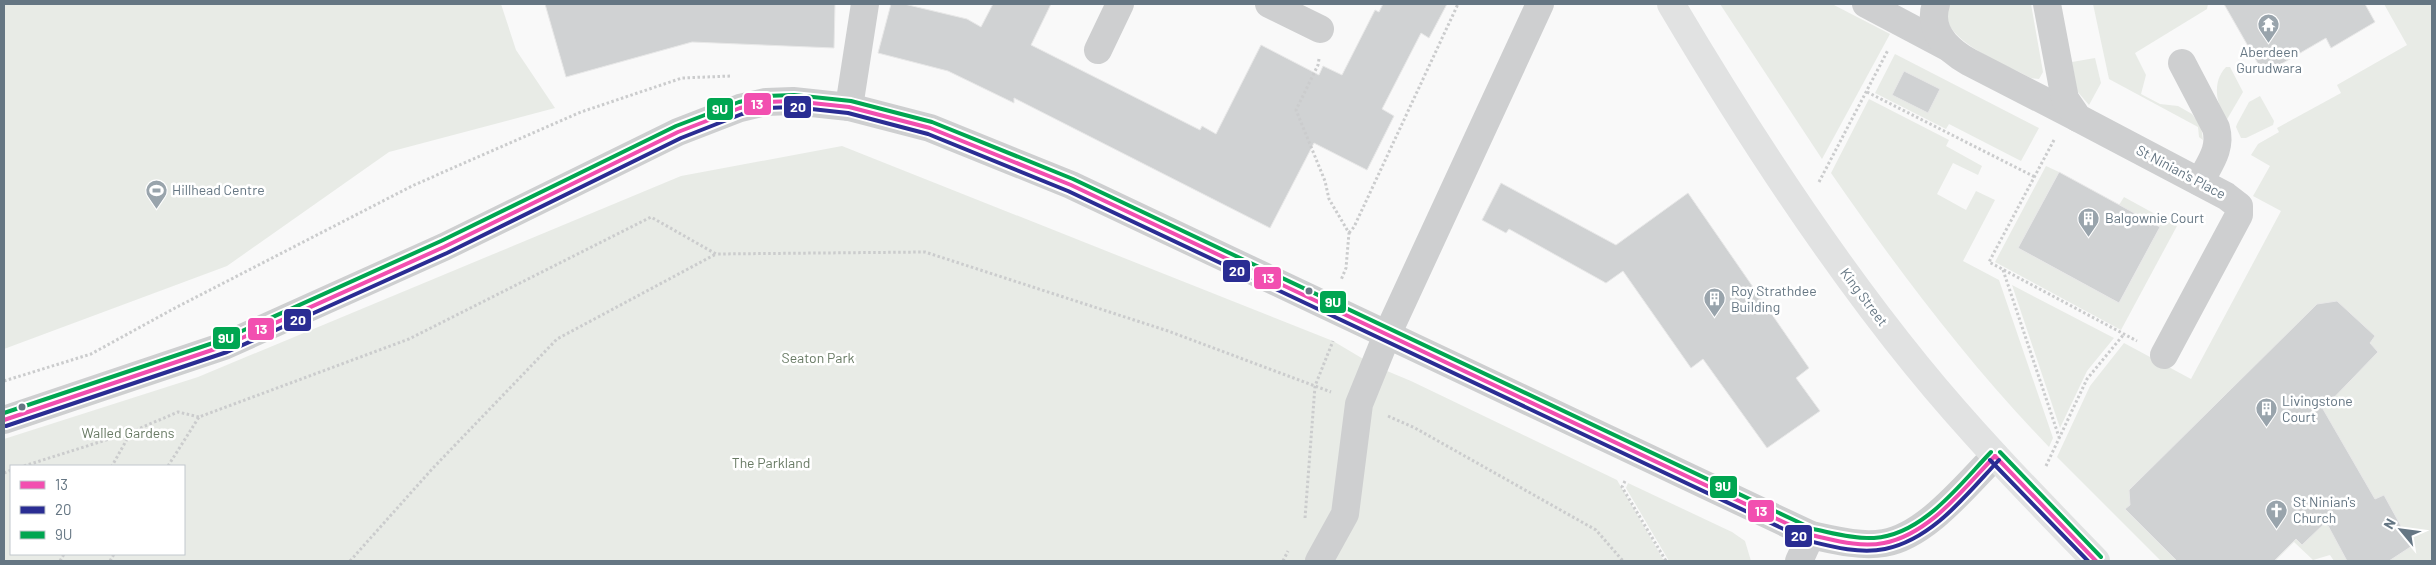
<svg xmlns="http://www.w3.org/2000/svg" width="2436" height="565" font-family="Barlow,sans-serif">
<rect width="100%" height="100%" fill="#f9f9f9"/>
<g fill="#e8ebe6" fill-rule="evenodd">
<path d="M4 4H501L516 50 555 108 389 152 227 266 4 349Z"/>
<path d="M1720 4H1832L1890 34 1822 159Z"/>
<path d="M1949 4H2031L2043 72 2039 79 2031 78C2009 66 1953 45 1947 19 1946 14 1948 9 1949 4Z"/>
<path d="M2093 4H2208L2207 9 2135 53 2146 75 2141 94 2160 104 2178 106 2192 114 2201 126 2203 140 2199 137 2198 127 2109 79Z"/>
<path d="M2384 4H2432V561H2334L2330 555 2313 560 2294 542 2275 561H2161L2057 457 2090 386 2124 343 2191 379 2281 211 2253 196 2270 166 2251 155 2258 144 2279 132 2277 128 2341 93 2337 85 2407 45Z"/>
<path d="M1895 54 2039 128 2021 161 1949 124 1946 129 1875 93Z"/>
<path d="M2095 58 2101 83 2089 105 2077 91 2072 62Z"/>
<path d="M2226 67H2230L2243 92 2226 121C2217 104 2211 83 2226 67Z"/>
<path d="M2260 96 2274 121 2273 125 2246 138H2241L2236 127 2237 124 2249 102Z"/>
<path d="M1869 99 1949 140 1946 146 1982 166 1978 175 1953 163 1937 194 1966 210 1976 191 1995 200 1963 261 1999 280 2053 438 2049 447C1967 362 1898 270 1831 173Z"/>
<path d="M842 146 1333 341 1375 366 1411 381 1617 480 1664 561H4V439L198 377 681 176ZM11 466H184V554H11Z"/>
<path d="M2046 166 2059 172 2018 248 2119 303 2160 227 2119 205 2124 197 2177 226 2121 330 1995 262Z"/>
<path d="M2012 285 2114 338 2087 371 2060 428Z"/>
<path d="M1628 483 1732 532 1745 541 1751 561H1669L1626 488Z"/>
</g>
<g fill="#d0d2d3" stroke="#e8e8e8">
<path d="M545 4H835L834 48 692 42 566 77Z"/>
<path d="M891 4H904L967 19 981 27 993 4H1051L1031 45 1200 130 1202 126 1216 134 1261 45 1319 75 1323 66 1342 75 1375 10 1379 12 1383 4H1447L1429 38 1421 33 1382 109 1394 116 1367 170 1314 143 1270 228 1014 98V103L948 71 878 53Z"/>
<path d="M2224 4H2365L2375 22 2331 48 2326 38 2264 74Z"/>
<path d="M1904 71 1940 89 1928 113 1892 95Z"/>
<path d="M2059 172 2160 227 2119 303 2018 248Z"/>
<path d="M1501 183 1616 245 1688 193 1809 368 1796 378 1820 411 1767 448 1703 359 1691 368 1623 271 1606 283 1509 229 1506 233 1482 220Z"/>
<path d="M2337 301 2375 336 2370 343 2378 352 2323 409 2375 499 2384 495 2412 546 2389 561H2347L2326 522 2302 545 2296 539 2274 561H2177L2125 509 2130 505 2129 490 2317 304Z"/>
</g>
<g fill="none" stroke-linecap="round" stroke-linejoin="round">
<g stroke="#cbcccd" stroke-width="3" stroke-dasharray="2.5 2.5" stroke-linecap="butt">
<path d="M1319 59 1318 65 1296 110 1325 181 1329 199 1349 233 1346 268 1341 280"/>
<path d="M1867 92 2035 177"/>
<path d="M2054 140 1989 262 2137 341"/>
<path d="M1819 182 1888 50"/>
<path d="M1349 233 1354 227 1458 4"/>
<path d="M2003 270 2059 437"/>
<path d="M4 381 91 354 175 308 414 185 581 112 682 78 731 76"/>
<path d="M1388 416 1415 428 1596 530 1623 561"/>
<path d="M131 432 178 412 199 417"/>
<path d="M24 466 131 432 112 466"/>
<path d="M168 466 199 417 409 339 651 217 716 254 925 252 1168 331 1331 392"/>
<path d="M2046 466 2087 379 2124 334"/>
<path d="M4 473 11 470"/>
<path d="M1625 481 1622 487 1666 561"/>
<path d="M1305 518 1315 386 1333 341"/>
<path d="M60 561 64 554"/>
<path d="M110 561 114 554"/>
<path d="M350 561 433 468 557 339 716 254"/>
<path d="M1283 561 1288 551"/>
</g>
<g stroke="#cecfd0" stroke-width="28">
<path d="M1269 4 1320 29"/>
<path d="M1866 4 1949 48"/>
<path d="M1936 4C1927 31 1948 50 1969 62L2078 118"/>
<path d="M2047 4 2065 99 2078 118 2226 196 2239 206V215L2164 355"/>
<path d="M1098 50 1120 4"/>
<path d="M2182 63 2216 128C2222 149 2209 164 2200 182"/>
<path d="M849 107 865 4"/>
<path d="M4 420 224 346 444 247 678 132 740 108 766 102 793 101 849 107 930 128 1071 185 1811 535C1834 540 1860 547 1884 543 1926 536 1966 485 1995 456"/>
<path d="M1319 561 1345 514 1359 404 1387 335 1540 4"/>
<path d="M1799 561 1811 535"/>
</g>
<path stroke="#e1e2e2" stroke-width="28" d="M1671 4C1745 129 1825 253 1917 366 1973 435 2035 498 2096 561"/>
<defs>
<g id="bus-1">
<path d="M4 420 224 346 444 247 678 132 740 108 766 102 793 101 849 107 930 128 1071 185 1811 535C1834 540 1860 548 1884 543 1930 534 1964 488 1995 456"/>
<path d="M1995 456 2096 561"/>
</g>
<g id="bus-2">
<path d="M6 426 227 352 447 253 681 138 742 114 767 108 793 107 848 113 928 134 1068 191 1809 541C1833 547 1860 554 1885 549 1933 539 1967 494 1999 460"/>
<path d="M1990 460 2088 561"/>
</g>
<g id="bus-3">
<path d="M4 413 222 340 441 241 676 126 739 102 765 96 794 95 851 101 932 122 1073 179 1813 529C1833 533 1854 539 1874 538 1923 535 1960 484 1991 452"/>
<path d="M2000 452 2101 557"/>
</g>
</defs>
<use href="#bus-1" stroke="#fff" stroke-width="8"/>
<use href="#bus-2" stroke="#fff" stroke-width="8"/>
<use href="#bus-3" stroke="#fff" stroke-width="8"/>
<use href="#bus-1" stroke="#f24fb0" stroke-width="4"/>
<use href="#bus-2" stroke="#2a2d93" stroke-width="4"/>
<use href="#bus-3" stroke="#00a651" stroke-width="4"/>
</g>
<defs>
<symbol id="temple-pin" viewBox="-11 -11 22 30"><path d="M0 17L-7.5 6A9.5 9.5 0 1 1 7.5 6Z" fill="#99a4ac" stroke="#fff"/><path d="M0-6L5-2H3V0L6.5 2.5H4V6H1.5V3h-3V6H-4V2.5H-6.5L-3 0V-2H-5Z" fill="#fff"/></symbol>
<symbol id="stadium-pin" viewBox="-11 -11 22 30"><path d="M0 17L-7.5 6A9.5 9.5 0 1 1 7.5 6Z" fill="#99a4ac" stroke="#fff"/><path d="M0-5a6.5 5 0 1 0 0 10a6.5 5 0 1 0 0-10ZM-3.5-1.8h7v3.6h-7Z" fill="#fff"/></symbol>
<symbol id="building-pin" viewBox="-11 -11 22 30"><path d="M0 17L-7.5 6A9.5 9.5 0 1 1 7.5 6Z" fill="#99a4ac" stroke="#fff"/><path d="M-4-6H4V6H1V3H-1V6H-4ZM-2.5-4.3h1.7v1.8h-1.7ZM.8-4.3h1.7v1.8H.8ZM-2.5-1h1.7V.8h-1.7ZM.8-1h1.7V.8H.8Z" fill="#fff"/></symbol>
<symbol id="church-pin" viewBox="-11 -11 22 30"><path d="M0 17L-7.5 6A9.5 9.5 0 1 1 7.5 6Z" fill="#99a4ac" stroke="#fff"/><path d="M-1.2-6h2.4v3.5h3.3v2.4h-3.3V6h-2.4V-.1h-3.3v-2.4h3.3Z" fill="#fff"/></symbol>
</defs>
<g fill-rule="evenodd">
<use href="#temple-pin" x="2256" y="12" width="25" height="34"/>
<use href="#stadium-pin" x="144" y="178" width="25" height="34"/>
<use href="#building-pin" x="2076" y="206" width="25" height="34"/>
<use href="#building-pin" x="1702" y="286" width="25" height="34"/>
<use href="#building-pin" x="2254" y="396" width="25" height="34"/>
<use href="#church-pin" x="2264" y="498" width="25" height="34"/>
</g>
<g fill="#657683" stroke="#fff" stroke-width="2">
<circle cx="1309" cy="291" r="4.5"/>
<circle cx="22" cy="407" r="4.5"/>
</g>
<g text-anchor="middle" stroke-width="5" stroke-linejoin="round" paint-order="stroke">
<g font-size="14" fill="#657683" stroke="#fff" text-anchor="start">
<text x="2269" y="57" text-anchor="middle">Aberdeen<tspan x="2269" dy="16">Gurudwara</tspan></text>
<text x="172" y="195">Hillhead Centre</text>
<text x="2105" y="223">Balgownie Court</text>
<text x="1731" y="296">Roy Strathdee<tspan x="1731" dy="16">Building</tspan></text>
<text x="2282" y="406">Livingstone<tspan x="2282" dy="16">Court</tspan></text>
<text x="2293" y="507">St Ninian's<tspan x="2293" dy="16">Church</tspan></text>
</g>
<g font-size="14" fill="#657683" stroke="#fff">
<text transform="translate(2181 172) rotate(28)" y="5">St Ninian's Place</text>
<text transform="translate(1864 297) rotate(53)" y="5">King Street</text>
</g>
<g font-size="14" fill="#687a64" stroke="#fff">
<text x="818" y="363">Seaton Park</text>
<text x="128" y="438">Walled Gardens</text>
<text x="771" y="468">The Parkland</text>
</g>
</g>
<g stroke="#fff" stroke-width="2">
<rect x="743" y="92" width="29" height="24" rx="5" fill="#f24fb0"/>
<rect x="783" y="95" width="29" height="24" rx="5" fill="#2a2d93"/>
<rect x="706" y="97" width="28" height="24" rx="5" fill="#00a651"/>
<rect x="1222" y="259" width="29" height="24" rx="5" fill="#2a2d93"/>
<rect x="1253" y="266" width="29" height="24" rx="5" fill="#f24fb0"/>
<rect x="1319" y="290" width="28" height="24" rx="5" fill="#00a651"/>
<rect x="283" y="308" width="29" height="24" rx="5" fill="#2a2d93"/>
<rect x="247" y="317" width="28" height="24" rx="5" fill="#f24fb0"/>
<rect x="212" y="326" width="29" height="24" rx="5" fill="#00a651"/>
<rect x="1709" y="475" width="29" height="24" rx="5" fill="#00a651"/>
<rect x="1747" y="499" width="28" height="24" rx="5" fill="#f24fb0"/>
<rect x="1784" y="524" width="29" height="24" rx="5" fill="#2a2d93"/>
</g>
<g font-size="14" text-anchor="middle" font-weight="bold" fill="#fff">
<text x="757" y="109">13</text>
<text x="798" y="112">20</text>
<text x="720" y="114">9U</text>
<text x="1237" y="276">20</text>
<text x="1268" y="283">13</text>
<text x="1333" y="307">9U</text>
<text x="298" y="325">20</text>
<text x="261" y="334">13</text>
<text x="226" y="343">9U</text>
<text x="1723" y="491">9U</text>
<text x="1761" y="516">13</text>
<text x="1799" y="541">20</text>
</g>
<rect width="2436" height="565" fill="none" stroke="#657683" stroke-width="10"/>
<rect x="10" y="465" width="175" height="90" fill="#ffffff" stroke="#c1c8cd"/>
<rect x="20" y="481" width="25" height="8" fill="#f24fb0" stroke="#c1c8cd"/>
<text x="55" y="490" font-size="15" fill="#657683">13</text>
<rect x="20" y="506" width="25" height="8" fill="#2a2d93" stroke="#c1c8cd"/>
<text x="55" y="515" font-size="15" fill="#657683">20</text>
<rect x="20" y="531" width="25" height="8" fill="#00a651" stroke="#c1c8cd"/>
<text x="55" y="540" font-size="15" fill="#657683">9U</text>
<g transform="translate(2401 530) rotate(299)" stroke="#ffffff" stroke-width="4" paint-order="stroke">
<path d="M0-4L9 19L0 12L-9 19Z" fill="#657683"/>
<text y="-8" font-size="14" font-weight="bold" text-anchor="middle" fill="#657683">N</text>
</g>
</svg>
